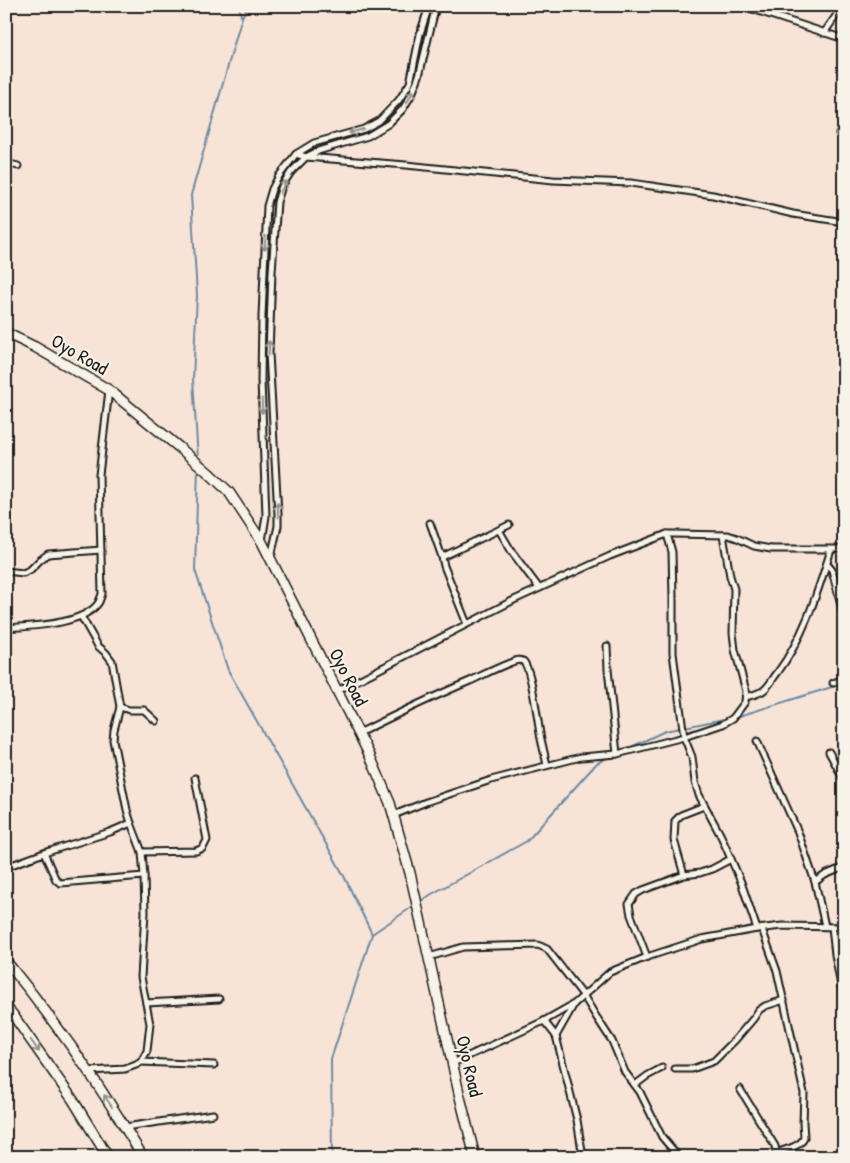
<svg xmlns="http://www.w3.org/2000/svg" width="850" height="1163" font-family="'Patrick Hand',sans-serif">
<rect width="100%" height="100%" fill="#f8e4d6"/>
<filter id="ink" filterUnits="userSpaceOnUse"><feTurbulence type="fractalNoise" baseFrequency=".02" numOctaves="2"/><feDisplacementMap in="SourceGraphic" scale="10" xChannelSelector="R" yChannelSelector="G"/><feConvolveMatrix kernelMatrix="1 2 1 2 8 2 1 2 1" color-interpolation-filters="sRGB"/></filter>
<g filter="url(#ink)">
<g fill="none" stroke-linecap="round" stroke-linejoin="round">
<g stroke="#6b8aa4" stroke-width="2">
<path d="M239 6 241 16"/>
<path d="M198 460 193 379 197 295 191 195 242 17 248 6"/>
<path d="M198 467 195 570 228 670 343 874 372 934 331 1059 332 1157"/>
<path d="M736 717 835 686 838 683"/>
<path d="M627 749 665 731 729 718"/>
<path d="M419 903 430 895 527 841 597 763 611 756"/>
<path d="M372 934 415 905"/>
</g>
<defs>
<g id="street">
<path d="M743 6 844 39"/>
<path d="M824 33 843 6"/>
<path d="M839 133 844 127"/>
<path d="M296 154 306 157 406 165 553 180 631 183 713 195 793 214 844 222"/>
<path d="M6 163 18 166"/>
<path d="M430 523 442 557 444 566 467 624"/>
<path d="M499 530 512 552 539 588"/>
<path d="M667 534 672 552 673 598V653L684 737 692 757 695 782 699 795 721 836 741 882 757 929"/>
<path d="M262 541 266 516 261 380 262 316 267 206 272 189 279 176 296 154 314 143 364 129 379 121 399 100 410 83 420 34 429 6"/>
<path d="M271 557 278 526V514L269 353 272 272 277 202 282 186 291 172 306 157 318 151 368 136 388 124 403 109 412 94 419 76 436 6"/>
<path d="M442 557 509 525"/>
<path d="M827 564 832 570 844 616"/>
<path d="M6 571 23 573 30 570 40 560 48 554 101 550"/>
<path d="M81 616 98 646 106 653 112 661 120 707 114 730 113 740 127 810 131 823 142 852 144 876 145 913 141 977 150 1024 147 1051 141 1062 136 1065 125 1069 89 1071"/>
<path d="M6 628C31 626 85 625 99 602 100 599 101 597 102 594L99 475 109 390"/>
<path d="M607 646 608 669 617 754"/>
<path d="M833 683 844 679"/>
<path d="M337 691 514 600 610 556 667 534H672L728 535 737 538 754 546 771 549H844"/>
<path d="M746 697C752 695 759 694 764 690 770 685 773 678 778 672 805 635 817 593 831 550"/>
<path d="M120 707 129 710H144L156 721"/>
<path d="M359 733C395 715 432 697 470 681 485 674 500 666 515 661 518 660 520 660 523 661 532 668 538 726 541 739 543 748 545 756 547 765"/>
<path d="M757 741 798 832 815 882 825 926"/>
<path d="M829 752 844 780"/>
<path d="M394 815 426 802 491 780 581 757 617 754 684 737 723 724 733 718 745 702 746 691 735 650 733 633 734 589 730 576 723 535"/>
<path d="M142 852 196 851 203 848 207 840 195 778"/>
<path d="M44 853 56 880 60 883 144 876"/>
<path d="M6 867 44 853 110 832 131 823"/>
<path d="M684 875 674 840 675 821 681 815 704 806"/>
<path d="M815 882 825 875 844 867"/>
<path d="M832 927 835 955 844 1001"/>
<path d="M762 929 777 971 804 1093 803 1123 804 1137 803 1140 799 1144 793 1147 776 1153"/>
<path d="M429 957 463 947 538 945 547 949 583 995 597 1018 612 1041 625 1072 640 1092 662 1137 679 1157"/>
<path d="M647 957 631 915 629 904 636 894 643 890 684 875 700 873 712 869 731 859"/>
<path d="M146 1003 219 999"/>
<path d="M544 1021 556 1036 577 1120 583 1157"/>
<path d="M556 1036 573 1006"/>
<path d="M141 1062 214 1065"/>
<path d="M453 1063 544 1021 574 1004 610 972 647 957 702 939 757 929 782 926 844 927"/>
<path d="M675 1069H692L714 1061 735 1040 753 1019 759 1010 765 1006 784 1000"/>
<path d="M635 1085 647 1076 662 1068"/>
<path d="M740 1089 775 1146 777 1157"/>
<path d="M125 1127 213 1114"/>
</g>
<g id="highway">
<path d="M6 333 35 347 109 390 181 449 210 474 229 492 262 542 370 756 390 803 410 873 459 1093 475 1157"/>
<path d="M6 961C57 1023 102 1088 143 1157"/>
<path d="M6 1007 13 1015 73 1100 108 1157"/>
</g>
</defs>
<use href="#street" stroke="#1c1c1c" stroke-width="9"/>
<use href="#highway" stroke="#1c1c1c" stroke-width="12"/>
<use href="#street" stroke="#f7f3e8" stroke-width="5"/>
<use href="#highway" stroke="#f7f3e8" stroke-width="9"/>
</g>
<defs><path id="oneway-shaft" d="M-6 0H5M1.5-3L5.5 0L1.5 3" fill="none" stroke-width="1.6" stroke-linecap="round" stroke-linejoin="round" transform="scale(1.25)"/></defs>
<g stroke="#94928c">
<use href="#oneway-shaft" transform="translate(410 97) rotate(-62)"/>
<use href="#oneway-shaft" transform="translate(356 131) rotate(164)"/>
<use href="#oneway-shaft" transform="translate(283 187) rotate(-64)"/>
<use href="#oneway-shaft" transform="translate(265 243) rotate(93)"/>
<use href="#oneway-shaft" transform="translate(269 348) rotate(-88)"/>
<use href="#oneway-shaft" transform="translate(262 406) rotate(88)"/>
<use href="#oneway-shaft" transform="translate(278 510) rotate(-92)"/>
<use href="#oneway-shaft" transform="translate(35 1046) rotate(55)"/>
<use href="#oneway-shaft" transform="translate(108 1101) rotate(-123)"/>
</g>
</g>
<g text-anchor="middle" stroke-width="4" stroke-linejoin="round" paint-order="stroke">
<g font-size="19" fill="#1c1c1c" stroke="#f7f3e8">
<text transform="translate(80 354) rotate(30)" y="7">Oyo Road</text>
<text transform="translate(349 677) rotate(63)" y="7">Oyo Road</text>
<text transform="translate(470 1066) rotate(77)" y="7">Oyo Road</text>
</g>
</g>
<rect width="850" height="1163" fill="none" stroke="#f7f3e8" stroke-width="25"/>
<rect x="12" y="12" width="825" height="1138" fill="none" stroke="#1c1c1c" stroke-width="2" filter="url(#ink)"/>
</svg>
